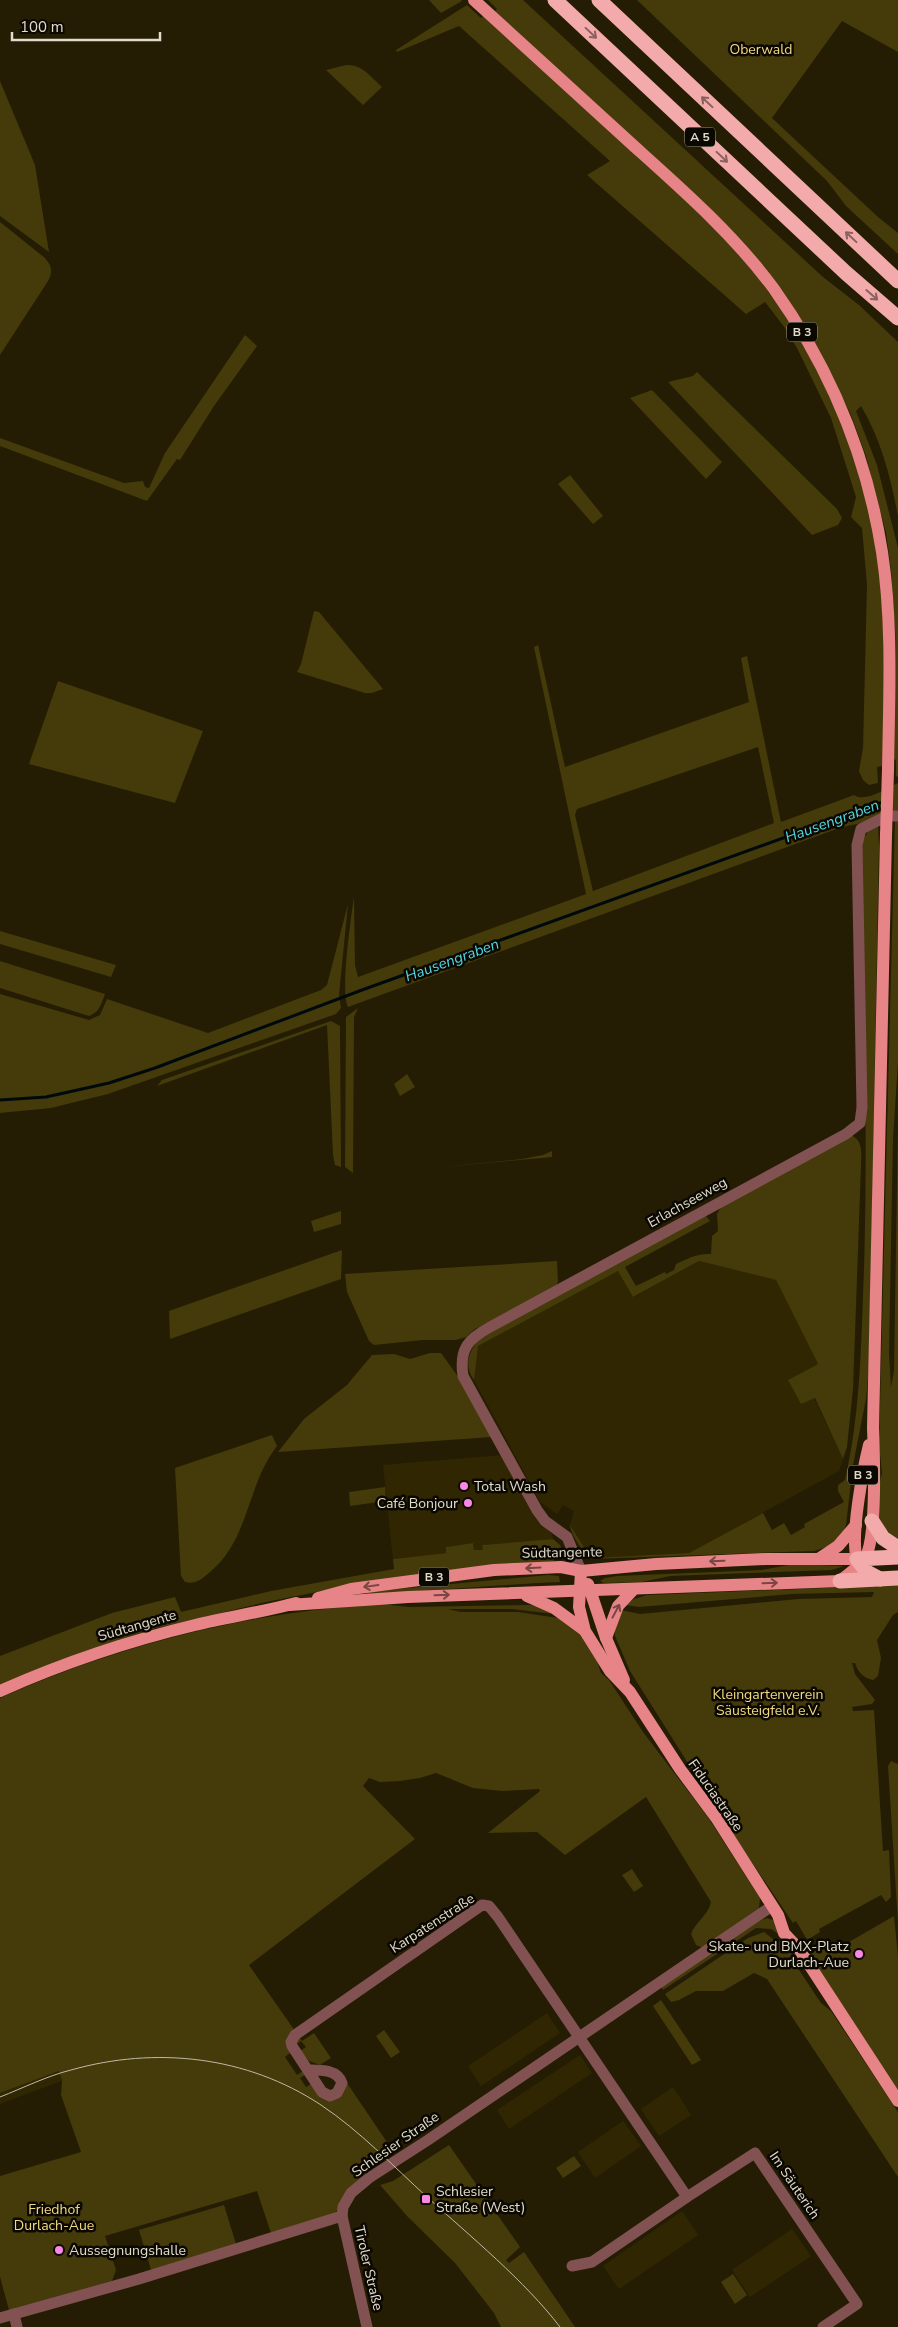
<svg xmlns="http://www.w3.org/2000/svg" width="898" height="2327" font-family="'Nunito Sans',sans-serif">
<rect width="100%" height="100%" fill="#241d03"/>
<g fill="#302702">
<path d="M699 1261 776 1280 818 1364 788 1380 814 1398 843 1459 839 1471 689 1553 591 1558 570 1525 574 1511 563 1505 557 1514 540 1502 474 1380 477 1346 619 1270 634 1297Z"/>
<path d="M503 1455 537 1519 552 1534 553 1539 483 1545V1550H474L473 1543 446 1547V1553L393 1559 383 1465Z"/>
<path d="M547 2013 560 2033 481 2086 468 2066Z"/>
<path d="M580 2055 592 2073 509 2129 497 2110Z"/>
<path d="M59 2071 72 2077 0 2104V2093Z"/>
<path d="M673 2087 691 2115 659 2136 641 2109Z"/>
<path d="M623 2121 641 2146 595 2178 578 2152Z"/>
<path d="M682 2211 698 2235 619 2289 603 2266Z"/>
<path d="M792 2229 811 2256 750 2297 732 2270Z"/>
</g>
<g fill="#453a09" fill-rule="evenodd">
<path d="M429 0H461L462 1 441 13Z"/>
<path d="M488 0H523L823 277 859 305 898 342V516C891 479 881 439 861 406L856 411 877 465 898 548V776L896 777V760L893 759 896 645 891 569 886 533 866 456 851 415 837 386 773 280 495 11 497 9Z"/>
<path d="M637 0H898V52L842 21 772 118 878 217 898 233V254L846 206 827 181Z"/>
<path d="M467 5 481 18 483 16C532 60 581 105 630 149 673 188 717 228 754 273 821 357 868 465 879 572 886 636 885 702 882 766L877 767 878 783 869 785 863 780 859 771 863 748 867 585 862 528 851 517 856 497 831 418 797 348 785 328 765 302 746 314 587 175 610 161 459 26 397 52 396 50Z"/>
<path d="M346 65C362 64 370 76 382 87L363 105 326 70Z"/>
<path d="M0 81 35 165 49 252 0 216Z"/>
<path d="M0 222 45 258C52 266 53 272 48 281L0 355Z"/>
<path d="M245 335 257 346 214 406 180 460 177 459 147 501 0 446V438L124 483 143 481 145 487 149 488 165 453Z"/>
<path d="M697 372 837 509 842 518 838 525 812 535 668 382 693 376Z"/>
<path d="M652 390 722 462 706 479 630 398Z"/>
<path d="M570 475 603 516 593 524 558 484Z"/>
<path d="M314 611 319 612 383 689 372 693H365L297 672 301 664Z"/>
<path d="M538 645 565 767 749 702 741 658 747 656 781 822 854 795C865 803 887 788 898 783V810L862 823 842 827 348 1007C340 992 351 917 354 897L355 965 358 977 586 894 534 647ZM758 747 774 823 593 891 575 815 577 809Z"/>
<path d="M58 681 203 731 175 803 29 764Z"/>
<path d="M895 818H898V1062L893 1139 889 1354 891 1387 894 1371 898 1123V1543L878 1522 877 1496 882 1473 879 1444Z"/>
<path d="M878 825 879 847 869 1367 866 1399 853 1465 846 1525 844 1531 830 1546 814 1551 591 1559C584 1555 570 1533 570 1525L591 1558 689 1553 763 1513 772 1530 784 1523 791 1535 805 1527 804 1524 844 1502 838 1491V1485L845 1480C861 1411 861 1341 864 1270 868 1128 864 986 861 844L868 831Z"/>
<path d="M348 904 339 995 341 1008 336 1014 108 1094 51 1108 0 1113V994L89 1020 100 1015 107 999 208 1033 321 990 327 985Z"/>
<path d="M0 931 116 965 111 977 0 944Z"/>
<path d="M0 961 105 994C101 1004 100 1012 89 1016L0 988Z"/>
<path d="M358 1008 354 1017 353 1173 345 1167 346 1017Z"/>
<path d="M331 1021 340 1026 341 1167 335 1165 333 1155 327 1025 157 1086 162 1080Z"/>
<path d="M407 1074 415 1087 400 1096 394 1084Z"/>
<path d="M851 1135C864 1141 861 1154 861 1166L853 1389 847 1447 843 1459 815 1398 801 1404 788 1380 818 1364 776 1280 699 1261 633 1297 618 1271 478 1346 474 1380C463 1365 469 1351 480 1338L705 1215 710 1221 625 1267 636 1286 665 1272 666 1274 674 1270 676 1264C687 1259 697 1253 711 1254L712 1236 718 1231 717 1214 721 1207Z"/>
<path d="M552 1151V1157L432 1168 522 1159 543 1155Z"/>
<path d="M341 1211V1224L314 1232 311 1221Z"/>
<path d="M342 1250 341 1279 170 1339 169 1311Z"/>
<path d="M557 1261 558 1282 556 1286 475 1329 466 1337 456 1340H423L374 1345 369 1341 347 1292 345 1274Z"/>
<path d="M430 1353H441L459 1378 492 1437 278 1452 304 1419 347 1385 372 1355 394 1354 410 1359Z"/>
<path d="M272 1435 277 1446C268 1458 262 1470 257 1483 244 1517 238 1549 209 1573 202 1579 195 1585 185 1582L181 1576 175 1468Z"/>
<path d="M385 1487 386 1501 350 1506 349 1492Z"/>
<path d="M553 1539 560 1545 562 1549 553 1561 373 1581 266 1602 149 1630 109 1643 0 1685V1656L112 1613 175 1597 181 1612 271 1591 394 1569 393 1559 446 1553V1547L473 1543 474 1550H483L482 1545Z"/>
<path d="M794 1564 844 1566 832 1570 670 1576 642 1582 604 1583 600 1581 605 1578 617 1576 762 1570Z"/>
<path d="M548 1575 559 1576 560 1582C495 1585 431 1591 367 1594L366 1592Z"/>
<path d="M898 1585V1612L893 1615 877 1640 881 1658 878 1676 873 1680C863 1678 858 1672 855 1663H852L855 1674 875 1700 872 1704 852 1707 853 1711 874 1710 883 1851 889 1850 891 1897 886 1902 881 1895 819 1929 820 1932 809 1939 806 1938 796 1921 793 1923 732 1833 630 1671 615 1636V1628L621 1610 640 1614 798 1599 872 1597 874 1592 792 1594 639 1607 625 1605 634 1599 647 1595Z"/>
<path d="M381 1604 409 1607 530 1605 542 1607 554 1614 512 1609H448L461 1612H518L558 1618 578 1631 597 1661 601 1673 609 1680 643 1732 707 1816 760 1898 759 1908 703 1948 696 1945 691 1934C695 1922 708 1916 711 1902L646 1797 565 1855 537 1832 488 1833 540 1791 539 1789 502 1791 473 1788 436 1773 420 1778 400 1781 380 1782 369 1778 363 1786 415 1839 249 1965 302 2041 314 2033 331 2058 320 2065 309 2061 300 2051 306 2047 301 2041 289 2050 290 2053 285 2057 297 2075 303 2071 305 2075 300 2078 306 2087 311 2084 321 2097 347 2083 391 2148 361 2170 363 2177 335 2213 271 2233 257 2191 105 2236 116 2270 112 2281 9 2310 0 2277V2176L81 2152 61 2095 62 2080 59 2071 0 2093V1698C121 1644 249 1612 381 1604Z"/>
<path d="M891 1761 898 1764V1923L888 1766Z"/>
<path d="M632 1869 643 1886 634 1892 622 1875Z"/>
<path d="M894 1916 898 1956V2091L808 1955 835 1941 841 1950 843 1949 842 1946Z"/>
<path d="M767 1918 773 1920 781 1931 777 1933 771 1929 756 1928 663 1990 661 1987 761 1920Z"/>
<path d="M764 1932 777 1942 784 1938 791 1949 792 1959 789 1962 793 1966 795 1964 821 2003 831 2011 898 2112V2177L767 1979 754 1973 723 1991H696L679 2000 671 2002 665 1994 748 1938Z"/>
<path d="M661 2000 701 2060 692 2065 653 2006Z"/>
<path d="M384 2030 400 2052 391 2058 376 2036Z"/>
<path d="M449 2145 520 2247 506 2260 509 2263 524 2252 575 2327H501L494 2313 455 2263 407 2216 380 2185 393 2181Z"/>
<path d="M574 2156 581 2166 563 2178 556 2168Z"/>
<path d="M224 2205 236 2244 151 2270 139 2230Z"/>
<path d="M733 2274 747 2295 735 2304 721 2282Z"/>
</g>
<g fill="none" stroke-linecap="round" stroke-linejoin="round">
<path stroke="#00090c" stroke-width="3" d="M0 1100 46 1097 109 1083 155 1068 362 990 883 802"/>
<g stroke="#825253" stroke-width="11">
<path d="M581 1571 567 1537 545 1521 537 1510 463 1376C459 1349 468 1339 490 1327L846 1134 860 1123 862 1107 857 845 861 829 887 816H898"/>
<path d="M308 2070C320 2070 337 2069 342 2083L337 2093 330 2096 322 2092 292 2046 291 2042 295 2035 482 1905 489 1906 498 1917 687 2197 755 2153 857 2304 823 2327"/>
<path d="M572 2266 592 2262 687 2197"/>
<path d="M14 2314 17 2327"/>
<path d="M0 2318 139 2279 342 2216"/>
<path d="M367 2327 342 2216 343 2207 351 2193 369 2178 428 2140 772 1906"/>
</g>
<g stroke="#e78487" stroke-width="12">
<path d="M474 0C528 49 582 98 635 147 684 191 735 236 774 289 830 368 867 457 882 552 893 624 889 698 888 770"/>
<path d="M820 1558 838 1546 856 1525"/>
<path d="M581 1571 579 1607 585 1631 610 1671 630 1692 680 1769 717 1819 778 1915 784 1933 799 1949 898 2101"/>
<path d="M588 1584 606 1638 624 1680"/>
<path d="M527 1596 554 1608 584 1630"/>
<path d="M318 1598 351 1589 494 1570 561 1567 581 1571 656 1564 766 1559H857C850 1537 863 1469 869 1445"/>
<path d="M289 1605 408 1597 840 1581C848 1574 860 1567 865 1558 877 1539 874 1453 873 1428L886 835"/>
<path d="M606 1638 618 1606 634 1589"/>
<path d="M0 1691C63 1663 128 1641 195 1625 228 1617 263 1612 296 1603"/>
</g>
<g stroke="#f3aaab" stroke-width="15">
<path d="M555 0 846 273 898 318"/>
<path d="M599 0 898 281"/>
<path d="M872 1521 883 1538 898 1548"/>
<path d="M880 1579 867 1572 857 1559 898 1557"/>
<path d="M840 1581 898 1578"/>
</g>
<path stroke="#beb9a7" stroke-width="1" d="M0 2097C23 2088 47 2076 71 2070 156 2046 247 2056 321 2105 360 2131 393 2166 427 2197 470 2236 525 2281 560 2327"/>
<path stroke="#e78487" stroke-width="12" d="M886 835 888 770"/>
</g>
<defs><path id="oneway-shaft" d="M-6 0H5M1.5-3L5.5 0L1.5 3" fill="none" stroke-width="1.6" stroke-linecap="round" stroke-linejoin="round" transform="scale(1.25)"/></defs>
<g stroke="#8b615e">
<use href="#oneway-shaft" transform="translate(591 33) rotate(43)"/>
<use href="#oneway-shaft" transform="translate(707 102) rotate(-137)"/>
<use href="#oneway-shaft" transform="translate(722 157) rotate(43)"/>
<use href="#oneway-shaft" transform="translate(851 237) rotate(-137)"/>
<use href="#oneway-shaft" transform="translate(872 295) rotate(41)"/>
</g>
<g stroke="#794644">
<use href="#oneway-shaft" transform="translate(717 1561) rotate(178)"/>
<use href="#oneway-shaft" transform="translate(533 1568) rotate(177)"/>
<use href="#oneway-shaft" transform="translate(770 1583) rotate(-2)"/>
<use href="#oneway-shaft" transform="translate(371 1586) rotate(172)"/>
<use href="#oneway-shaft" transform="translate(442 1595) rotate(-2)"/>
<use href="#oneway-shaft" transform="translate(616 1611) rotate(-62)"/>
</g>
<g fill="#fa87e6" stroke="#0b0801" stroke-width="2">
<circle cx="464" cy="1486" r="5"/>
<circle cx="468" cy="1503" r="5"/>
<circle cx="859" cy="1954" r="5"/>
<rect x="421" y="2194" width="10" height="10" rx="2.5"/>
<circle cx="59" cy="2250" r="5"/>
</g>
<g text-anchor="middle" stroke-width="5" stroke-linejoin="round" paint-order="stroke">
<g fill="#0b0801" stroke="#a09c8e" stroke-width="1">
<rect x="685" y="127.5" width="30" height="19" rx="4"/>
<rect x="787" y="322.5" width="30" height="19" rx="4"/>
<rect x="848" y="1465.5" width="30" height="19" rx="4"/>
<rect x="419" y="1567.5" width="30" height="19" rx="4"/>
</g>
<g font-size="12" font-weight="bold" fill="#e0dbcb">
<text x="700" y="141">A 5</text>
<text x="802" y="336">B 3</text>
<text x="863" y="1479">B 3</text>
<text x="434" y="1581">B 3</text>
</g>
<g font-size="14" fill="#f2d980" stroke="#0b0801">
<text x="761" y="54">Oberwald</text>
<text x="768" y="1699">Kleingartenverein<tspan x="768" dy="16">Säusteigfeld e.V.</tspan></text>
<text x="54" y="2214">Friedhof<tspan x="54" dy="16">Durlach-Aue</tspan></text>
</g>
<g font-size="14" fill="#e0dbcb" stroke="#0b0801">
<text transform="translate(687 1202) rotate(-29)" y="5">Erlachseeweg</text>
<text transform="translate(562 1552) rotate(-1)" y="5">Südtangente</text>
<text transform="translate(137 1625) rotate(-16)" y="5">Südtangente</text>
<text transform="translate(716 1795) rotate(55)" y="5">Fiduciastraße</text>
<text transform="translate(432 1923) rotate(-33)" y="5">Karpatenstraße</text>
<text transform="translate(395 2144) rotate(-35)" y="5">Schlesier Straße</text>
<text transform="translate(795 2185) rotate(56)" y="5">Im Säuterich</text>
<text transform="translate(369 2268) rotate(77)" y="5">Tiroler Straße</text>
</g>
<g font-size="14" fill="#e0dbcb" stroke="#0b0801" text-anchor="start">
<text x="474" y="1491">Total Wash</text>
<text x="458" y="1508" text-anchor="end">Café Bonjour</text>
<text x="849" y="1951" text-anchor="end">Skate- und BMX-Platz<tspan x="849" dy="16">Durlach-Aue</tspan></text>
<text x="436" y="2196">Schlesier<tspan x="436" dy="16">Straße (West)</tspan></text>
<text x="69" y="2255">Aussegnungshalle</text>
</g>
<g font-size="15" font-style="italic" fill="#54d6e1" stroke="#0b0801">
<text transform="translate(832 821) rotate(-20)" y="5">Hausengraben</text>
<text transform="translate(452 960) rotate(-20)" y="5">Hausengraben</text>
</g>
</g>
<path d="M12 32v8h148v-8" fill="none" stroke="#e0dbcb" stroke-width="2.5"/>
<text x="20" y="32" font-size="15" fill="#e0dbcb" stroke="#0b0801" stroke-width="4" paint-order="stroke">100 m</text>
</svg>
